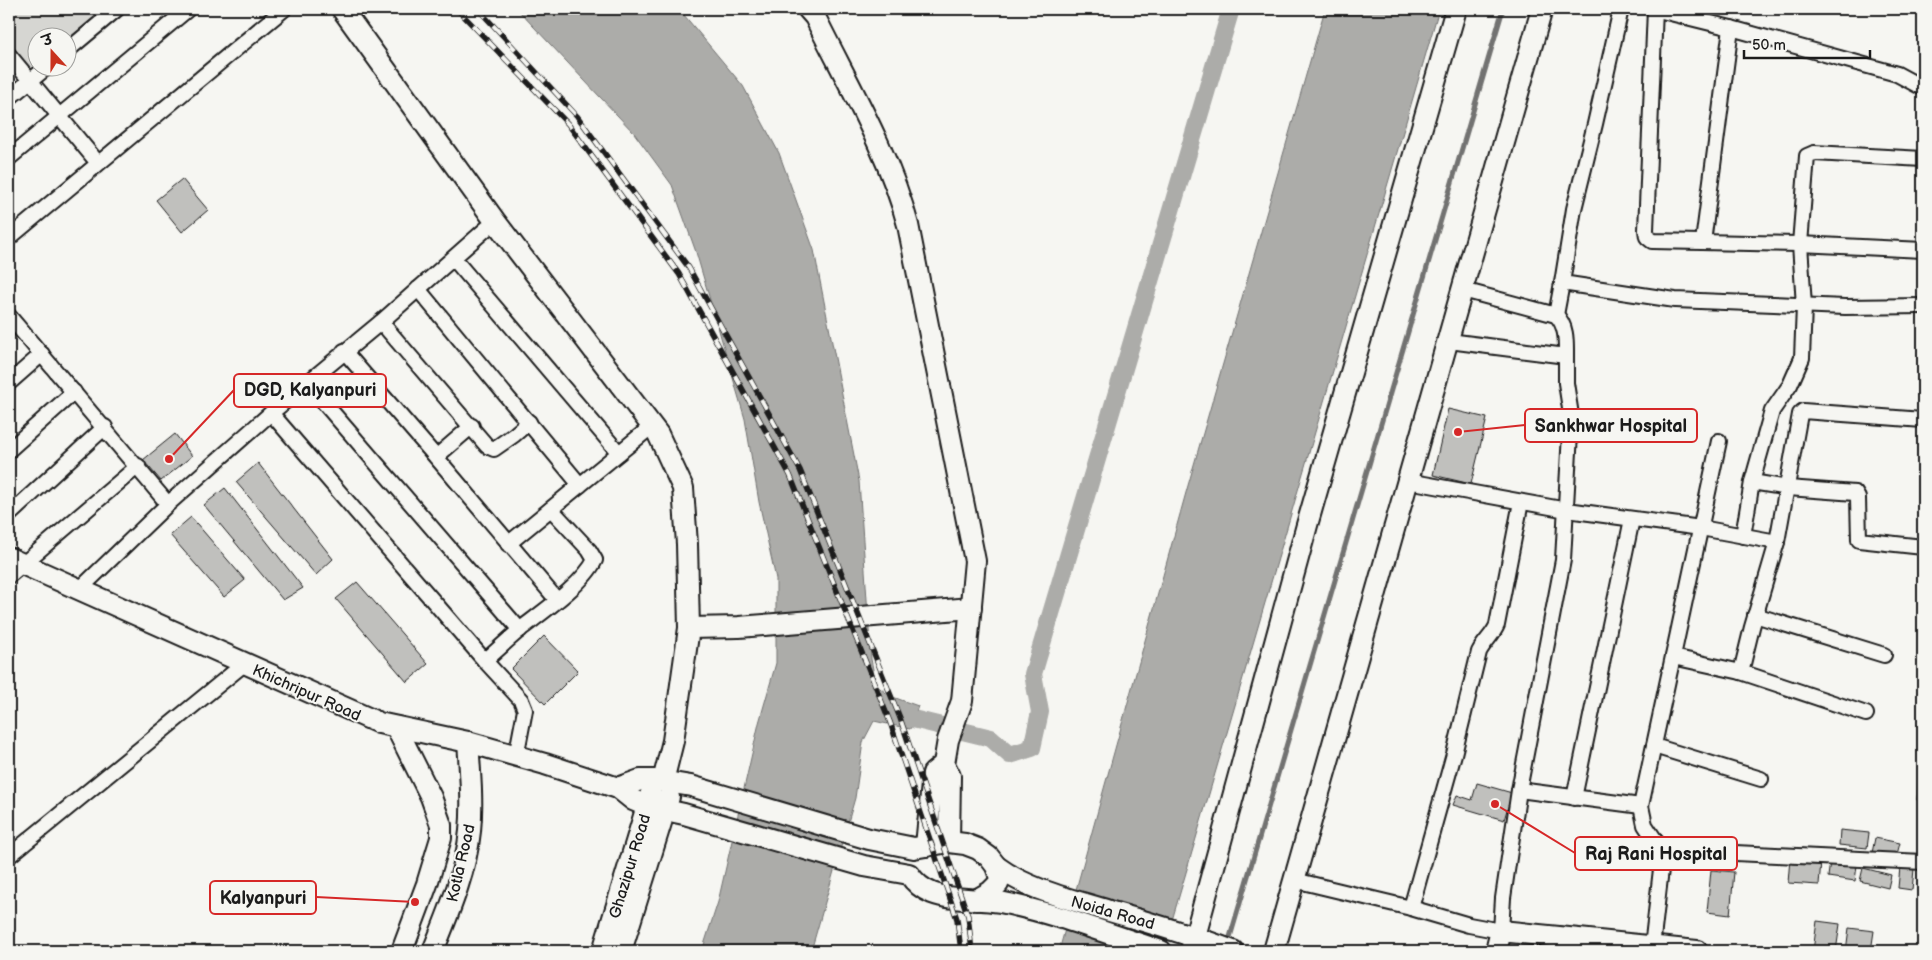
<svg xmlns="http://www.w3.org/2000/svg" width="1932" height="960" font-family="'Balsamiq Sans','Playpen Sans Deva',sans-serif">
<rect width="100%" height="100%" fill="#f6f6f2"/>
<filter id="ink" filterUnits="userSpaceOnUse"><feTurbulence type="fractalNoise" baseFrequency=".02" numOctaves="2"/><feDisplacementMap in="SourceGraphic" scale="10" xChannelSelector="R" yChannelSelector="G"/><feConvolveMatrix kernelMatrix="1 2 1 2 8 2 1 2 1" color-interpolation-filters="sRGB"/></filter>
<g filter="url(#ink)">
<path fill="#d6d6d2" stroke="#797977" d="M9 9H110L68 44V38H38V68L30 75 9 49Z"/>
<g fill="#acaca9" stroke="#727271">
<path d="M517 9H679L743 86 779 153 814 250 859 481 871 659 876 685 890 696 918 706 910 729 874 721 863 742 855 798 811 951H702L718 902 759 723 776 663V579L759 502 745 419 696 252 672 185 634 133Z"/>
<path d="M1325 9H1439L1163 951H1059L1187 489Z"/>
</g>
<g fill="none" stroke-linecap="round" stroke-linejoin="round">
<path stroke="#727271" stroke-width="5" d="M1228 944 1503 9"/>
<path stroke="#acaca9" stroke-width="18" d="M913 719 991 738 1010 755 1032 748 1040 712 1033 674 1231 9"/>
</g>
<g fill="#c0c0bd" stroke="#1c1c1c">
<path d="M182 179 208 210 182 232 156 200Z"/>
<path d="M1448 409 1487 418 1471 484 1433 475Z"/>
<path d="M175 434 192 456 161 481 143 460Z"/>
<path d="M258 463 333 559 316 575 236 482Z"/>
<path d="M225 488 303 588 283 600 204 505Z"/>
<path d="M191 517 245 580 224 597 170 535Z"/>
<path d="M357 582 428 664 407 682 336 599Z"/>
<path d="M544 636 578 671 545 704 511 669Z"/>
<path d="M1919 776H1923V801L1917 800Z"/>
<path d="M1477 783 1512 793 1504 820 1453 805 1457 795 1472 800Z"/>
<path d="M1840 830 1869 833 1867 848 1839 845Z"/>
<path d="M1875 838 1900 843 1896 858 1872 853Z"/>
<path d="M1790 858 1821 861 1819 885 1788 883Z"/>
<path d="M1830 861 1857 865 1855 881 1828 877Z"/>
<path d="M1900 867 1914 869 1912 890 1898 888Z"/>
<path d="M1863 868 1891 875 1888 888 1860 881Z"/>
<path d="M1711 870 1734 872 1730 915 1707 912Z"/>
<path d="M1817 921 1840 924 1836 951H1813Z"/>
<path d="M1849 928 1874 931 1871 951H1846Z"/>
<path d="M1526 948 1547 951H1526Z"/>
</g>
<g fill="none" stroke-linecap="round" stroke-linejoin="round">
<defs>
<g id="street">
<path d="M1621 9 1595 124 1574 209 1562 283 1675 300 1845 307 1923 306"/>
<path d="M1654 9 1731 28 1897 74 1923 88"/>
<path d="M1655 9 1646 230 1647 237 1652 241 1800 244 1923 250"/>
<path d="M68 50 117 9"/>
<path d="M9 55 98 163"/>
<path d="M9 98 46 68"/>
<path d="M9 158 188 9"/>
<path d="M9 238 284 9"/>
<path d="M1703 242 1731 28"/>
<path d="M454 259 619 453"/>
<path d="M418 289 580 485"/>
<path d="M1463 290 1556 315C1567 326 1566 342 1566 356"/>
<path d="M1556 315 1562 283"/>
<path d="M9 316 168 504"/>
<path d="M381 322 487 446 494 449 514 435 529 422"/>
<path d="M344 351 436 457 557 600"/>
<path d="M9 383 42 354"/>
<path d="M307 383 520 630"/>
<path d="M271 413 485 661 521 700 525 710 516 757"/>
<path d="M9 450 74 392"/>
<path d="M436 457 472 426"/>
<path d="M1408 481 1567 510 1701 528 1777 542"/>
<path d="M1752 482 1788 488 1855 493 1858 498 1859 540 1923 547"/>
<path d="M9 515 105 427"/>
<path d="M1743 536 1752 482 1772 411 1790 385 1802 358 1804 306 1800 244 1807 156 1814 153 1923 159"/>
<path d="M508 544 652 426"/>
<path d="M9 576 138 466"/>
<path d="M80 589 168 504 271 413 381 322 495 221"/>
<path d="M1755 615 1884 655"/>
<path d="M1673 657 1741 672 1866 714"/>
<path d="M485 661C497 650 509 639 522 628 544 611 583 584 595 560L589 550 551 509"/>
<path d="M1741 672 1752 627 1777 542 1800 414 1803 411 1923 420"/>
<path d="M1654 746 1761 779"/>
<path d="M1519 790 1641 806"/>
<path d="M1574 798 1632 519"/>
<path d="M1663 852 1645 825 1641 806 1719 441"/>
<path d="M9 856 244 664"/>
<path d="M1294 880 1411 908 1469 925 1501 931 1503 898 1519 790 1563 560 1571 415 1566 383V356L1449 341"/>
<path d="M1411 908 1454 754 1479 652C1484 642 1493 635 1497 625L1521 502"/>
<path d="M1652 947 1663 852 1695 851 1923 862"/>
</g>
<g id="secondary">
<path d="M342 9 495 221 658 434 683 488 687 544 689 628 673 741 663 781"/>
<path d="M808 9 815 17C848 84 889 153 908 225L975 561 962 701 948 740 944 764 950 776 949 842"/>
<path d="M9 558 379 723 468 742 545 764 618 788 633 800 647 806 684 814 864 866 909 874C915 883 922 889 932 893 953 901 978 898 1000 902 1055 913 1108 934 1161 951"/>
<path d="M689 628 739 627 971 608"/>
<path d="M396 727 431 797 441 825V838L427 884 402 951"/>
<path d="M618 788 640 780H655L691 786 869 839 914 848 949 842 965 844 978 849 989 857 996 866 1000 878 998 884 990 892 976 900"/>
<path d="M926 846 933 773 944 764"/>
<path d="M996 866C1028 890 1071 899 1109 911 1151 923 1192 935 1233 951"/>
<path d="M433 951C448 914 466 872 470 831 473 802 470 772 468 742"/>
<path d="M603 951 651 793"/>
<path d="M621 951 669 797"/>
<path d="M1191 951 1307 525 1456 9"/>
<path d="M1274 951 1542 9"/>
<path d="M1496 951 1501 931 1697 951"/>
</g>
</defs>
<use href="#street" stroke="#1c1c1c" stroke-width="18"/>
<use href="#secondary" stroke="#1c1c1c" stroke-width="24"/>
<use href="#street" stroke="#f6f6f2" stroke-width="14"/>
<use href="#secondary" stroke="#f6f6f2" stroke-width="20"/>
<defs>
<g id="rail">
<path d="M457 9 568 124 679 274 790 475 890 722 957 919 961 951"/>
<path d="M478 9 577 116 689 268 800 470 900 718 968 916 972 951"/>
</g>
</defs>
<use href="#rail" stroke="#1c1c1c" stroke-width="5.5"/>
<use href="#rail" stroke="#f6f6f2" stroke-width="4" stroke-dasharray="11" stroke-linecap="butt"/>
</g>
</g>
<g text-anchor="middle" stroke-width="4" stroke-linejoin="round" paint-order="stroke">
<g font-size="16" fill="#1c1c1c" stroke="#f6f6f2">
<text transform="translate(307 692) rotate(24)" y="6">Khichripur Road</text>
<text transform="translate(460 863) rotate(-77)" y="6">Kotla Road</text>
<text transform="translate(629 866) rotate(-73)" y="6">Ghazipur Road</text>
<text transform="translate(1113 912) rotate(16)" y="6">Noida Road</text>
</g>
</g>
<path fill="none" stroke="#d62828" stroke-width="2" d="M169 459L234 390M1458 432L1525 425M1495 804L1575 853M415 902L316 897"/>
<g fill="#d62828" stroke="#f6f6f2" stroke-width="2">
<circle cx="169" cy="459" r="5"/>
<circle cx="1458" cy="432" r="5"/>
<circle cx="1495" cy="804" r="5"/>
<circle cx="415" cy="902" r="5"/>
</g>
<g fill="#f6f6f2" stroke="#d62828" stroke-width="2">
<rect x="234" y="374" width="152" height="33" rx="5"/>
<rect x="1525" y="409" width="172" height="33" rx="5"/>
<rect x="1575" y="837" width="162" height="33" rx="5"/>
<rect x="210" y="881" width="106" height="33" rx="5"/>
</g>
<g font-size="18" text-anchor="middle" font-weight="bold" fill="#1c1c1c">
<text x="310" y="396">DGD, Kalyanpuri</text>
<text x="1611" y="432">Sankhwar Hospital</text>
<text x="1656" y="860">Raj Rani Hospital</text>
<text x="263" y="904">Kalyanpuri</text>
</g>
<rect width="1932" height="960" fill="none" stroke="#f6f6f2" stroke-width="30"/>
<rect x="15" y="15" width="1902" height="930" fill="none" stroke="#1c1c1c" stroke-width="2" filter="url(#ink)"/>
<g transform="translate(52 52) rotate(339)"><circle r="24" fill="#f6f6f2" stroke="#9f9f9c"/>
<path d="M0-4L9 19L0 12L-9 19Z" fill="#c8321e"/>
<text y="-8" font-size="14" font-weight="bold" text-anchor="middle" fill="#1c1c1c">उ</text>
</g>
<path d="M1744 50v8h126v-8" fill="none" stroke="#1c1c1c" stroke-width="2.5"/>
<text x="1752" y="50" font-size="15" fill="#1c1c1c" stroke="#f6f6f2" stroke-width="4" paint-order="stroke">50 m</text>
</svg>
